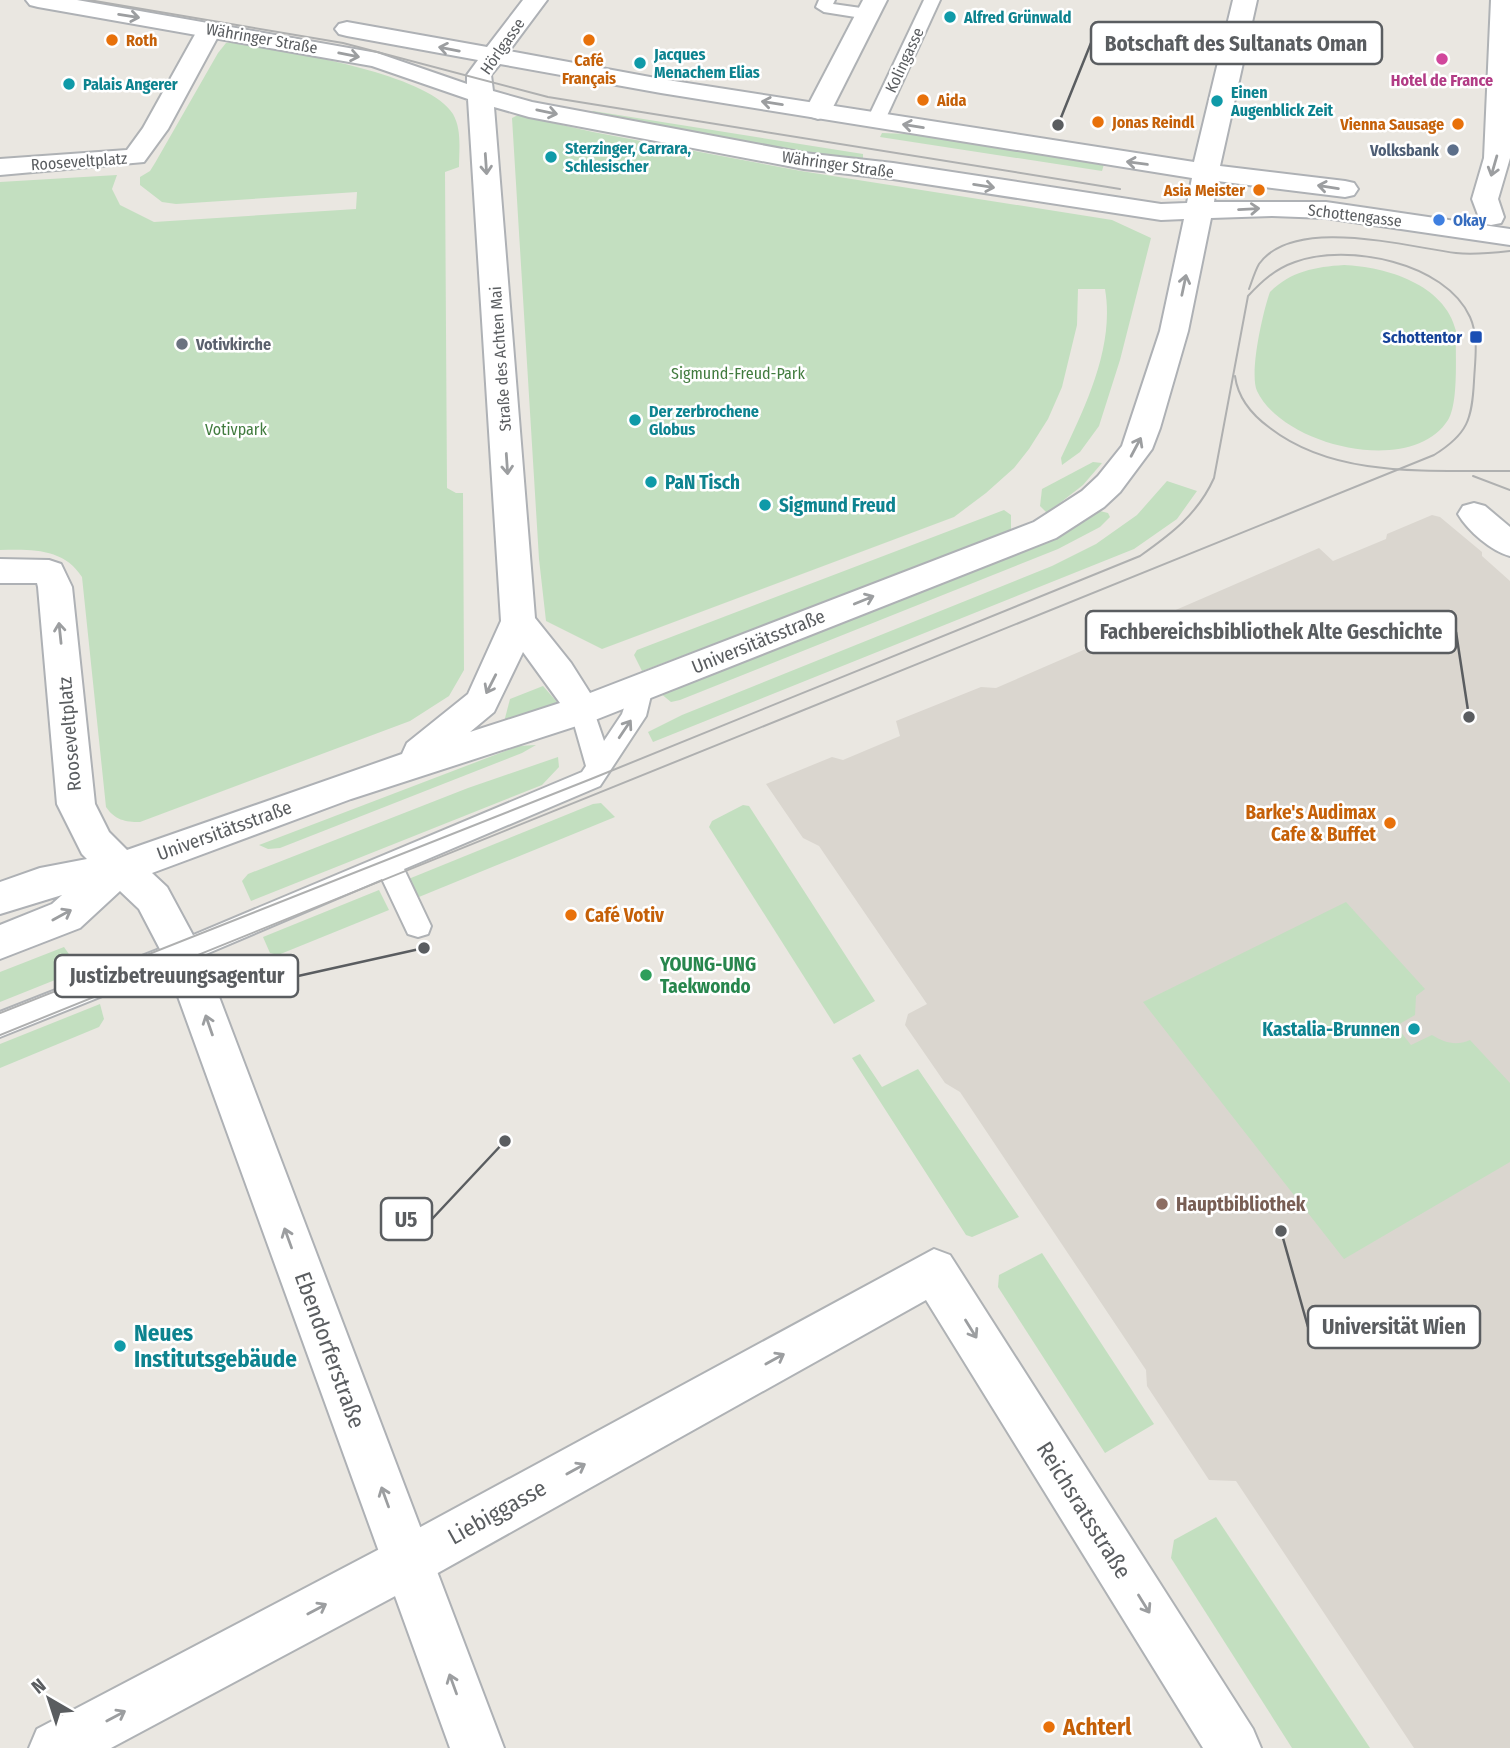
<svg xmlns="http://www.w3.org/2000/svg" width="1510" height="1748" font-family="'Fira Sans Condensed',sans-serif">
<rect width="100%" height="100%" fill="#eae7e1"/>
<path fill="#dad6cf" d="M1432 515 1440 517 1482 552V556L1510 581V1748H1414L1236 1481 1209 1480 1147 1386 1146 1370 960 1092 945 1083 905 1025 908 1014 927 1004 819 846 803 838 766 784 832 757 843 760 900 736 896 721 981 687 996 688 1319 548 1333 561 1386 539 1387 534Z"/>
<g fill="#c3dfc0">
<path d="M232 42C281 51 427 72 453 114 462 130 459 150 459 167L445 172 447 488 456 493H463L464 670 449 696 410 721 140 822C125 822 115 820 106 807L82 577C64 548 31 549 0 550V182L117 175 112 189 120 205 154 222 356 209 357 192 176 204 162 202 140 185V177L150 171 155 163 218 53 226 43Z"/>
<path d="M593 111 863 154V159L816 155 590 114Z"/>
<path d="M518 115 593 132 801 171 1112 220 1151 238 1120 360 1099 426 1080 452 1062 465 1061 458C1085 407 1115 347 1105 289H1078L1077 325 1062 387 1048 419 1029 449 1014 468 986 493 954 517 602 649 546 621 539 559 512 118Z"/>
<path d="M882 133 909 134 1104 164 1102 171 880 137Z"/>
<path d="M1344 265C1386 267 1445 284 1456 331 1455 353 1459 402 1448 420 1412 477 1283 446 1257 391 1249 373 1263 311 1270 292 1291 271 1315 267 1344 265Z"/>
<path d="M1093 462 1102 463 1083 485 1047 513 1040 506 1042 489Z"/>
<path d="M1167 481 1197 491 1177 519 1134 549 653 742 648 732 682 715 1052 566 1096 544 1137 515Z"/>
<path d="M1004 510 1011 515V532L642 671 634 655 637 650Z"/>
<path d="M1096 510 1108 513 1110 517 1100 527 1058 549 680 700 671 702 660 693Z"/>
<path d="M543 686 557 702 555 707 504 722 510 699Z"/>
<path d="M536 745 522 753 280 848 268 849 259 845 500 753 519 746Z"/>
<path d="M558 757 559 767 542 785 251 901 242 881 248 874 468 788Z"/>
<path d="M601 803 615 817 414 899 406 880 593 804Z"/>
<path d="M743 805 749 806 875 1001 834 1024 709 827 712 821Z"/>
<path d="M379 890 389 910 278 955 270 953 263 937Z"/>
<path d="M1346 902 1425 989 1416 996 1415 1015 1396 1026 1411 1045 1432 1035C1445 1043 1456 1046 1470 1040L1510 1083V1162L1344 1259 1143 1002Z"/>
<path d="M64 947 80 970 0 1002V972Z"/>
<path d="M100 1004 104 1019 99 1027 0 1068V1044Z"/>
<path d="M860 1054 882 1087 918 1069 1019 1217 972 1237 966 1235 852 1058Z"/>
<path d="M1042 1253 1154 1424 1105 1453 998 1287 999 1275Z"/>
<path d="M1216 1517 1370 1748H1292L1171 1558 1174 1540Z"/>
</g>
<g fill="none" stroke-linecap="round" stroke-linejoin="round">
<defs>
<g id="lane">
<path d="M819 0H835L833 4 868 9 876 14 868 19 824 12 816 7Z"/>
<path d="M924 0H940L885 120 876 125 870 124 867 120Z"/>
<path d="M641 678 649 681 653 687 646 716 600 786 404 869 431 926 428 934 418 937 408 934 382 879 192 960 0 1037V1012L172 944 582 772 586 766 570 710 573 703 582 701 591 703 604 741 622 714 633 681Z"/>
</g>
<g id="street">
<path d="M863 0H887L831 111 827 116 818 119 809 116 805 111Z"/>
<path d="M1491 0H1510V158L1498 199 1504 217 1501 223 1491 225 1481 223 1472 199 1484 158Z"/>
<path d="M210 22 218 24 222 29 168 129 144 162 0 175V159L127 150 143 128 198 29 202 24Z"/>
<path d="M1474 503 1485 506 1510 527V556C1491 551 1468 531 1458 514L1463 506Z"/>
<path d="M934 1249 950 1255 1253 1729 1261 1748H1203L926 1300 427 1579 111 1748H29L37 1729 391 1543Z"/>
</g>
<path id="secondary" d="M26 0H77L377 53 467 84V75L478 60 347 36 339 34 335 29 339 24 347 22 487 47 523 0H547L509 51 661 79 1194 162 1233 0H1257L1220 166 1345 181 1354 183 1358 189 1354 195 1345 197 1217 181 1214 202H1326L1510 229V245L1326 218 1272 216 1211 218 1188 331 1160 428 1152 449 1120 492 1104 507 1056 538 595 720 351 799 152 873 167 887 202 952 504 1748H450L163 955 139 909 120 891 80 928 0 959V925L52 904 62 895 0 914V882L40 868 87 859 82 854 57 804 38 587 37 583H0V559L49 560 61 564 72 587 95 804 109 832 127 850 402 754 407 743 468 694 501 621 468 99 372 66 38 7 30 5ZM500 64 661 93 1192 178 1187 203 1161 204 893 163 804 153 532 102 493 91 491 75ZM494 107 529 117 804 169 893 179 1161 220 1184 219 1160 331 1122 446 1098 476 1082 491 1034 522 590 693 571 663 535 618ZM523 652 560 703 470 732 494 712Z"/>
</defs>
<use href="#lane" stroke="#afb2b5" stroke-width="4"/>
<use href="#street" stroke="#afb2b5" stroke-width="4"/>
<use href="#secondary" stroke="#aeb1b5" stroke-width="4"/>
<use href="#lane" fill="#fff" fill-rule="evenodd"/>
<use href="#street" fill="#fff" fill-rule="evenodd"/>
<use href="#secondary" fill="#fff" fill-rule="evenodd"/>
<g stroke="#afb0b0" stroke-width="2">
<path d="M89 0 343 43 548 97 1120 189"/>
<path d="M1249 289C1252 281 1255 271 1259 264 1294 215 1407 247 1456 253 1474 255 1492 253 1510 251"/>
<path d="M1235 376C1238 399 1252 415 1270 428 1336 479 1431 470 1510 471"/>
<path d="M1473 476 1510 490"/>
<path d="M0 1013 591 779 1140 556C1171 534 1198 514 1214 478L1248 296C1262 281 1275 269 1295 262 1347 243 1445 262 1470 317 1479 337 1475 360 1474 381 1472 419 1468 434 1434 455L0 1035"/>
</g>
</g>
<defs><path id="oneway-shaft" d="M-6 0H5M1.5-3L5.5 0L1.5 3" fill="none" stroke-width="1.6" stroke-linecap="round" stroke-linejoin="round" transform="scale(1.75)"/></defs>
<g stroke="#9c9ea0">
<use href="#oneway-shaft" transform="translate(129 16) rotate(9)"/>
<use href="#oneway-shaft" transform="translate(449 49) rotate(-169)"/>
<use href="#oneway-shaft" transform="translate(349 55) rotate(11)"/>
<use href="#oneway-shaft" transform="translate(772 103) rotate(-171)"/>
<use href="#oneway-shaft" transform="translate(547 112) rotate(12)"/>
<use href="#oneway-shaft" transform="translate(913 126) rotate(-171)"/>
<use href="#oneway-shaft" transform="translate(1137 163) rotate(-172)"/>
<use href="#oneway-shaft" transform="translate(486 164) rotate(86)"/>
<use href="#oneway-shaft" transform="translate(1494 166) rotate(106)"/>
<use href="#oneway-shaft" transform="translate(984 186) rotate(9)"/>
<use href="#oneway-shaft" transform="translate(1328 187) rotate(-171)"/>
<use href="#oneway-shaft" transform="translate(1249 209) rotate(-3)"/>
<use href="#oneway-shaft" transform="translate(1184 285) rotate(-78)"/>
<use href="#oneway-shaft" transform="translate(1136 447) rotate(-62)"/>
<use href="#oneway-shaft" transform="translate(507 464) rotate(86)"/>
<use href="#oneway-shaft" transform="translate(864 600) rotate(-22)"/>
<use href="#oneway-shaft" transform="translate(60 633) rotate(-96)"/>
<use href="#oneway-shaft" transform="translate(491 684) rotate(117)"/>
<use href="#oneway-shaft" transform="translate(625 729) rotate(-56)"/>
<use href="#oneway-shaft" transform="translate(62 915) rotate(-29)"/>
<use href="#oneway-shaft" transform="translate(209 1025) rotate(-109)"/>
<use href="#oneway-shaft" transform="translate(288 1238) rotate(-110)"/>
<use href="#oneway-shaft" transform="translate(971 1329) rotate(58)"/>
<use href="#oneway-shaft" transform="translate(775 1359) rotate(-29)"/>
<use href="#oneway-shaft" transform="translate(576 1469) rotate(-29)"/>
<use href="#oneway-shaft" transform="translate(385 1497) rotate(-110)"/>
<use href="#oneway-shaft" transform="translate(1144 1604) rotate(58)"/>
<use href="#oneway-shaft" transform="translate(317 1609) rotate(-28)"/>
<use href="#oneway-shaft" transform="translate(453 1684) rotate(-110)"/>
<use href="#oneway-shaft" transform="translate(116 1716) rotate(-28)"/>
</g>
<g fill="#0f9aa8" stroke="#fff" stroke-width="2.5">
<circle cx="950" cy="17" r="7"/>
<circle cx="640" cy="63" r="7"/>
<circle cx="69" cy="84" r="7"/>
<circle cx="1217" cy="101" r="7"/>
<circle cx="551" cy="157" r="7"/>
<circle cx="635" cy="420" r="7"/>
<circle cx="651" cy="482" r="7"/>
<circle cx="765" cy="505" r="7"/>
<circle cx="1414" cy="1029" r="7"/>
<circle cx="120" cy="1346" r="7"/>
</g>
<g fill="#e8710a" stroke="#fff" stroke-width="2.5">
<circle cx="112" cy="40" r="7"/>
<circle cx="589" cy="40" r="7"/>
<circle cx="923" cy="100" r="7"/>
<circle cx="1098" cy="122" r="7"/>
<circle cx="1458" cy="124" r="7"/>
<circle cx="1259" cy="190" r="7"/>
<circle cx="1390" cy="823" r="7"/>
<circle cx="571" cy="915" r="7"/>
<circle cx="1049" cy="1727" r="7"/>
</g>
<circle fill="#d1479c" stroke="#fff" stroke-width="2.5" cx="1442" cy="59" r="7"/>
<circle fill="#5c6f8a" stroke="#fff" stroke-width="2.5" cx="1453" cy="150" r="7"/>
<circle fill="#3f7fe0" stroke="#fff" stroke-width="2.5" cx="1439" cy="220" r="7"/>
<rect fill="#1a4fb4" stroke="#fff" stroke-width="2.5" x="1469" y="330" width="14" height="14" rx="3.5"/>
<circle fill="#6b7280" stroke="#fff" stroke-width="2.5" cx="182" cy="344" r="7"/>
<circle fill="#2e9e5b" stroke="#fff" stroke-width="2.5" cx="646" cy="975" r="7"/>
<circle fill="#8d6e63" stroke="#fff" stroke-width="2.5" cx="1162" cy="1204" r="7"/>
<g text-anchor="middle" stroke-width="5" stroke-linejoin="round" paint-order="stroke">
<g font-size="16" font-weight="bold" fill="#0d838f" stroke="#fff" text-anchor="start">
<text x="964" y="23">Alfred Grünwald</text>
<text x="654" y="60">Jacques<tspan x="654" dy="18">Menachem Elias</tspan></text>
<text x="83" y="90">Palais Angerer</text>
<text x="1231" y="98">Einen<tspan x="1231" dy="18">Augenblick Zeit</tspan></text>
<text x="565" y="154">Sterzinger, Carrara,<tspan x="565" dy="18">Schlesischer</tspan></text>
<text x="649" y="417">Der zerbrochene<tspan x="649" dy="18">Globus</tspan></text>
</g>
<g font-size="16" fill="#5a5d60" stroke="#fff">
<text transform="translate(262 38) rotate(10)" y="6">Währinger Straße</text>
<text transform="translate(502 46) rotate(-55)" y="6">Hörlgasse</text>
<text transform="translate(904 60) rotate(-65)" y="6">Kolingasse</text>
<text transform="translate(79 161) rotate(-4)" y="6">Rooseveltplatz</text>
<text transform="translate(838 164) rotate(8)" y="6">Währinger Straße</text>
<text transform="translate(1355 215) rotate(7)" y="6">Schottengasse</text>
<text transform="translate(500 359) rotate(-94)" y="6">Straße des Achten Mai</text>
</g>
<g font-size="16" font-weight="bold" fill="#c56008" stroke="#fff" text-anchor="start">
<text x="126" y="46">Roth</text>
<text x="589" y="66" text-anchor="middle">Café<tspan x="589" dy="18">Français</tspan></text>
<text x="937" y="106">Aida</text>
<text x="1112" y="128">Jonas Reindl</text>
<text x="1444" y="130" text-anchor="end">Vienna Sausage</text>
<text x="1245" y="196" text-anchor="end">Asia Meister</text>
</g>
<g font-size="16" font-weight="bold" fill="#b23c85" stroke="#fff">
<text x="1442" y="86">Hotel de France</text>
</g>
<g font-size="16" font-weight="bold" fill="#4e5e75" stroke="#fff" text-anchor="end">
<text x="1439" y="156">Volksbank</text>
</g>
<g font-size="16" font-weight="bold" fill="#366cbe" stroke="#fff" text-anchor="start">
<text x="1453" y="226">Okay</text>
</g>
<g font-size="16" font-weight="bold" fill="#164399" stroke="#fff" text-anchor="end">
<text x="1462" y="343">Schottentor</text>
</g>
<g font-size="16" font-weight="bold" fill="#5b616d" stroke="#fff" text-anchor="start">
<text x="196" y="350">Votivkirche</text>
</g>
<g font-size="16" fill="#417b3e" stroke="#fff">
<text x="738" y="379">Sigmund-Freud-Park</text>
<text x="236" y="435">Votivpark</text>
</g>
<g font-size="19" font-weight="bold" fill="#0d838f" stroke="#fff" text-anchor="start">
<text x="665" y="489">PaN Tisch</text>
<text x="779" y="512">Sigmund Freud</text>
<text x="1400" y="1036" text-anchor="end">Kastalia-Brunnen</text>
</g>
<g font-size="19" fill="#5a5d60" stroke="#fff">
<text transform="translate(758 641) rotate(-22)" y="7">Universitätsstraße</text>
<text transform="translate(69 734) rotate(-95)" y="7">Rooseveltplatz</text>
<text transform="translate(224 830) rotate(-20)" y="7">Universitätsstraße</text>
</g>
<g font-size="19" font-weight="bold" fill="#c56008" stroke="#fff" text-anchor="end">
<text x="1376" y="819">Barke's Audimax<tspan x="1376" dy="22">Cafe &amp; Buffet</tspan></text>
<text x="585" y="922" text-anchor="start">Café Votiv</text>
</g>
<g font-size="19" font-weight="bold" fill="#27864d" stroke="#fff" text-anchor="start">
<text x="660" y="971">YOUNG-UNG<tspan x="660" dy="22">Taekwondo</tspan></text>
</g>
<g font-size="19" font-weight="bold" fill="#785e54" stroke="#fff" text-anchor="start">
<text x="1176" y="1211">Hauptbibliothek</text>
</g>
<g font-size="23" font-weight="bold" fill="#0d838f" stroke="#fff" text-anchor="start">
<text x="134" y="1341">Neues<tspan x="134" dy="26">Institutsgebäude</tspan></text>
</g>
<g font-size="23" fill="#5a5d60" stroke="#fff">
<text transform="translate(330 1350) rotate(70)" y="8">Ebendorferstraße</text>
<text transform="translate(1084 1510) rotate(58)" y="8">Reichsratsstraße</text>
<text transform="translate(497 1512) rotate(-29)" y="8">Liebiggasse</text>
</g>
<g font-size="23" font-weight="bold" fill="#c56008" stroke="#fff" text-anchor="start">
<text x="1063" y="1735">Achterl</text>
</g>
</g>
<path fill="none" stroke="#5a5d60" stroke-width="2.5" d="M1058 125L1091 43M1469 717L1456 632M424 948L298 976M505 1141L432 1219M1281 1231L1308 1327"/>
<g fill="#5a5d60" stroke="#fff" stroke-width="2.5">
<circle cx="1058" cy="125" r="7"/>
<circle cx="1469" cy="717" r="7"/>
<circle cx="424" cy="948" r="7"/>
<circle cx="505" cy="1141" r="7"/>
<circle cx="1281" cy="1231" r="7"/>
</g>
<g fill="#fff" stroke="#5a5d60" stroke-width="2.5">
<rect x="1091" y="22" width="291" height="42" rx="7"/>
<rect x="1086" y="611" width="370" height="42" rx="7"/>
<rect x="55" y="955" width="243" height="42" rx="7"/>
<rect x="381" y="1198" width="51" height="42" rx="7"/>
<rect x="1308" y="1306" width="172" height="42" rx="7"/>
</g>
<g font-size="21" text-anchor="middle" font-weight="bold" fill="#5a5d60">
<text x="1236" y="51">Botschaft des Sultanats Oman</text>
<text x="1271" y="639">Fachbereichsbibliothek Alte Geschichte</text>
<text x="177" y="983">Justizbetreuungsagentur</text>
<text x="406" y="1227">U5</text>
<text x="1394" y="1334">Universität Wien</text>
</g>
<g transform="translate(49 1699) rotate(321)" stroke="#ffffff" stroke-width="5" paint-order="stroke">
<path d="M0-5L12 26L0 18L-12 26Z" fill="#5a5d60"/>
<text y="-10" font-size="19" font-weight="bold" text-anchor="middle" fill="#5a5d60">N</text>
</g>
</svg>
